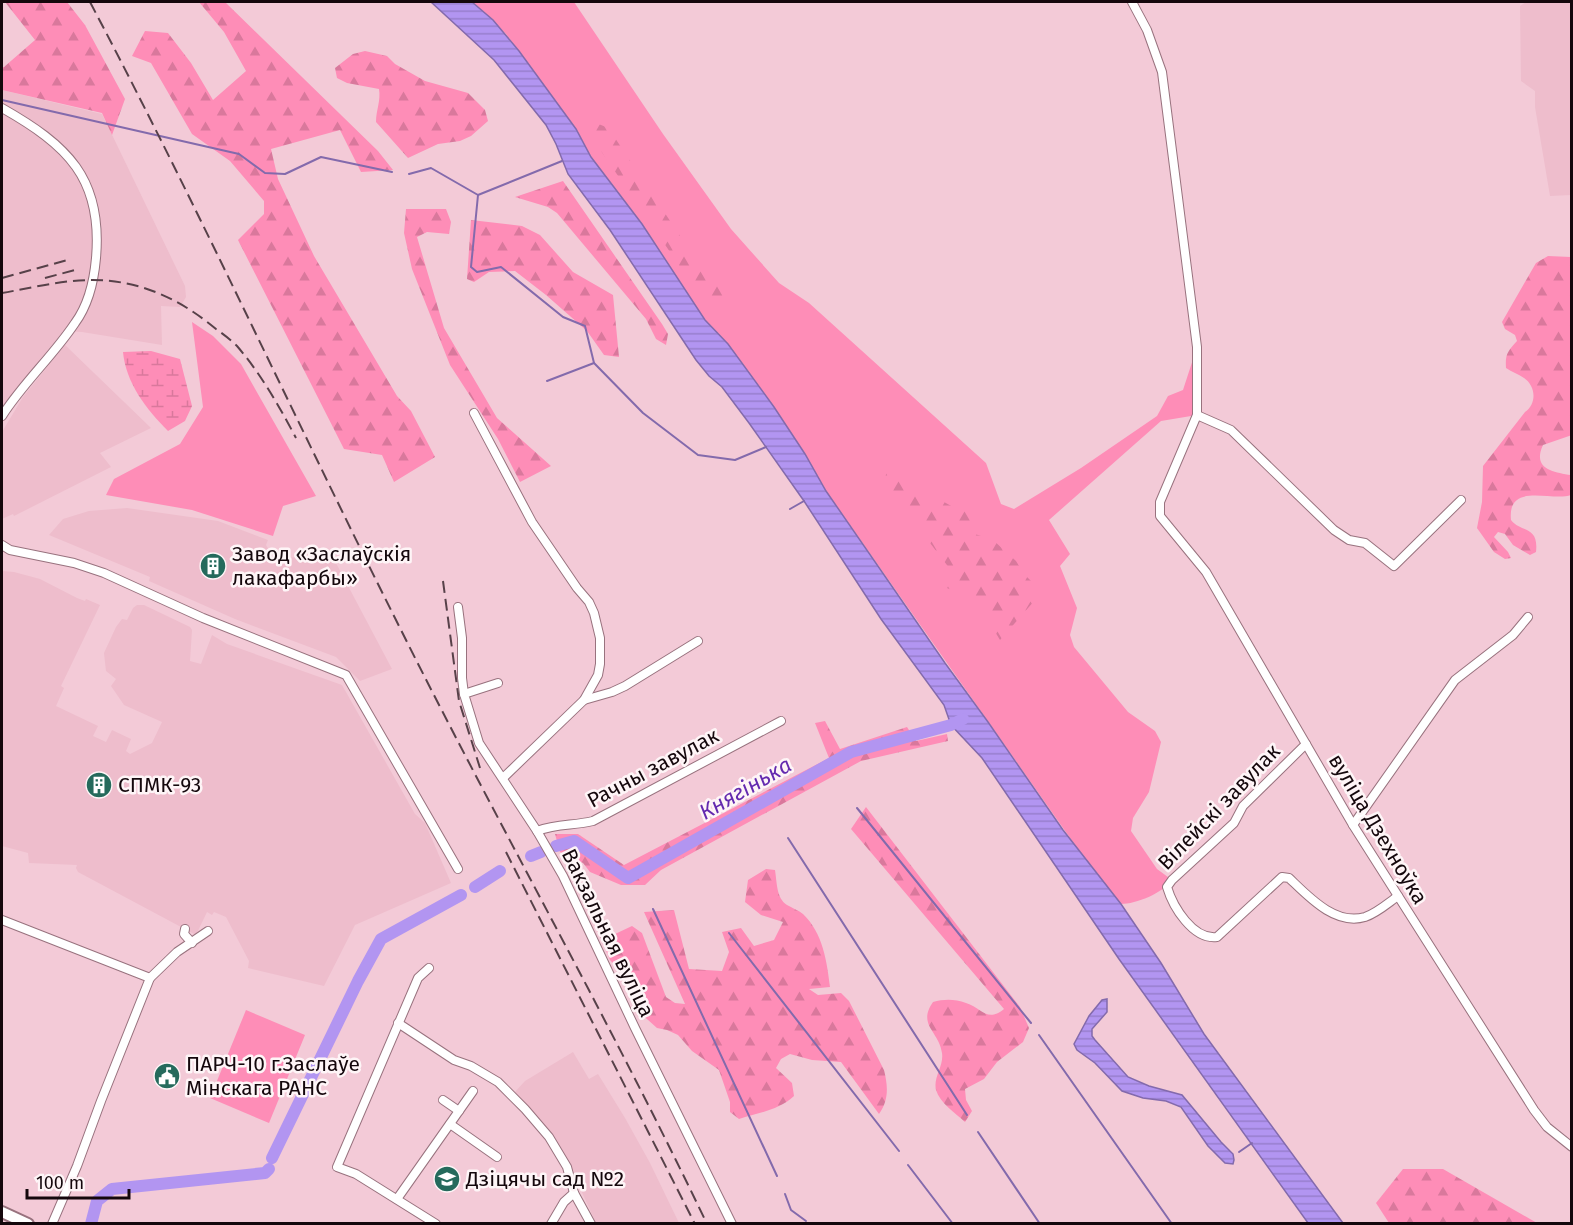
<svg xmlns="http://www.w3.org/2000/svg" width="1573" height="1225" font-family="'Fira Sans',sans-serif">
<defs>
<pattern id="forest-firs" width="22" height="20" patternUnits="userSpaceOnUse" patternTransform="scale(1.5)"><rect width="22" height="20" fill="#fe8db7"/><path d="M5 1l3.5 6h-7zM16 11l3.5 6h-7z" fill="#d9789c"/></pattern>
<pattern id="wetland-marsh" width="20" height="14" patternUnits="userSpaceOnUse" patternTransform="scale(1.5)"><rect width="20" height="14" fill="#fe8db7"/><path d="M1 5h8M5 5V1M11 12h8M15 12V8" fill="none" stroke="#d9789c"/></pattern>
<pattern id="water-rules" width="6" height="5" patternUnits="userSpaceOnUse" patternTransform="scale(1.5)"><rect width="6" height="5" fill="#b295f1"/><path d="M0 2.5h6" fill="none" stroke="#987fcd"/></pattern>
</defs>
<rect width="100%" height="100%" fill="#f3cad7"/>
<g fill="#eebdcc">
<path d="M1526 2H1571V195L1550 196 1535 107V91L1521 81 1520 6Z"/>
<path d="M2 90 102 114 185 286 186 297 180 307 161 306 162 345 82 332 63 331 2 409Z"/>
<path d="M65 345 151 428 100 453 111 467 14 516 13 514 2 519V432L23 397Z"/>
<path d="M127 508 218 521 268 540 266 545 276 562 328 548 392 669 360 681 336 657 235 619 149 581 150 577 49 535 63 519 89 511Z"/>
<path d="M2 571 14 572 40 579 77 598 85 601 86 599 100 605 61 686 64 688 56 706 98 726 93 736 106 742 112 730 131 739 126 751 130 754 152 743 162 722 124 705 111 686 116 679 106 671 104 653 116 627 122 619 127 620 133 608 137 605H144L190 627 192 630 190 661 201 664 212 635 227 644 342 685 415 814 425 823 451 883 355 925 324 986 248 968 249 961 226 917 214 912 212 915 207 912 196 935 78 872 76 868 77 865 29 863 28 853 2 846Z"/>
<path d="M573 1052 589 1079 598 1074 625 1118 650 1163 679 1223H596L569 1164 555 1140 515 1092 525 1081Z"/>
</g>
<g fill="#fe8db7">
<path d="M472 2H574L663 134 731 229 779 283 809 303 986 463 1001 504 1014 509 1081 468 1157 416 1168 396 1183 390 1197 347V415L1161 421 1049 520 1070 554 1060 566 1077 608 1070 635 1074 647 1128 712 1155 731 1161 742 1149 792 1133 818 1131 831 1157 869 1172 880C1163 893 1136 904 1121 904L1082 855 826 491 805 454 774 407 728 344 705 320 642 224 591 157 576 129 506 34Z"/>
<path d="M192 322 213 336 241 364 316 496 283 506 273 536 192 510 106 495 114 479 180 444 203 407Z"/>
<path d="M246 1010 305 1035 269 1123 210 1098Z"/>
</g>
<g fill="url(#forest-firs)">
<path d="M5 2H67L85 25 125 99 112 135 102 113 2 90V67H4L35 40Z"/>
<path d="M199 2H225L378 151 393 170 361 172 340 130 271 149 278 179 314 256 397 396 411 411 435 457 394 482 382 455 344 449 238 240 264 214V201L230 161 192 134 151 63 132 56 145 31 168 33 191 63 213 100 246 71 224 32Z"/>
<path d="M365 51 387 56 395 64 425 81 468 93 485 110 488 121 471 136 460 141 438 144 408 158 376 122C376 110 381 101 379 89L347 83 337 78 335 68 353 54Z"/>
<path d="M596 123 606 127 613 135 704 272 721 289 727 299 723 309H713L698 293 584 126Z"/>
<path d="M563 181 662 324 668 334 666 345 656 339 646 319 557 213 548 207 515 197Z"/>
<path d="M406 209H446L451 222 449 234 427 232 417 237 444 328 497 418 551 466 520 482 498 439 450 365 412 269 404 233Z"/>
<path d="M471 220 522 226 540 235 573 272 613 295 619 357 604 355 587 331 546 295 515 271 489 272 474 282 467 279Z"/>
<path d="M1548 256 1571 257 1572 435 1543 445C1532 469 1553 472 1571 475V495C1552 502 1507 481 1511 520 1521 533 1539 525 1536 552L1530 555 1513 545 1505 534 1498 532 1494 537 1508 552 1511 558 1505 559 1494 552 1477 528 1482 502 1483 466 1525 412C1537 404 1536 386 1524 378 1518 374 1512 372 1506 368 1505 354 1508 351 1517 341L1515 335 1505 329 1502 322 1536 263Z"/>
<path d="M887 470 953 507 964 505 972 512V533L993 540 1016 561 1024 574 1042 592 1000 640 976 600 947 588 950 569 884 483Z"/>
<path d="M825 721 840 749 907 727 916 741 947 734 948 741 861 761 661 870 645 885H621L590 872 583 863 560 852 555 834H578L624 865 829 758 815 723Z"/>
<path d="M866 807 1020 1007 1029 1028 1023 1042 997 1062 984 1079 965 1089 966 1100 972 1111 965 1122C955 1113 940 1103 936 1090 933 1077 944 1066 942 1053 939 1031 917 1025 933 1002 944 999 955 999 966 1003 982 1008 987 1023 1004 1009L851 829Z"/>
<path d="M766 869 775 870C777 881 776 898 787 905 792 908 798 910 803 914 823 933 827 962 830 987L809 989 818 995 841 993 849 1001 884 1070C888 1086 889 1100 879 1114L841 1062 812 1060 790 1054 781 1059 776 1068 792 1083 794 1096C779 1110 758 1113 739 1119L730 1112V1102L719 1070 692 1051 678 1035 667 1030 657 1028 638 1011 628 991 627 979 610 960 589 912 597 909 606 928 615 934 632 926 642 933 666 997 675 1003 685 1004 644 912 674 910 689 969 722 971 729 952 722 932 741 928 754 946 774 940 783 922 761 915 745 902 748 880Z"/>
<path d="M1403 1169H1443L1537 1223H1389L1376 1203Z"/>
</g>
<path fill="url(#wetland-marsh)" d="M151 351 180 359 192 406 185 421 168 431C146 409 126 383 123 352Z"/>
<g fill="url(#water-rules)" stroke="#836aac" stroke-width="1.5">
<path d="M431 2H472L493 20 519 51 576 129 591 157 642 224 705 320 728 344 774 407 805 454 826 491 945 663 988 722 1063 830 1121 904 1161 963 1204 1034 1343 1223H1308L1119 959 982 758 951 725 944 705 881 619 804 501 749 423 722 387 709 376 696 360 610 230 568 174 556 144 546 125 494 60Z"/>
<path d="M1107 999V1012L1092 1029V1036L1095 1040 1128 1077 1149 1086 1182 1095 1221 1142 1233 1154 1234 1160 1233 1164 1225 1163 1208 1146 1181 1107 1166 1101 1143 1098 1122 1091 1095 1063 1077 1050 1074 1044 1089 1016 1102 1000Z"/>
</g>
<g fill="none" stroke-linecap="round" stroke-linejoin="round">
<g stroke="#836aac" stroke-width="2">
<path d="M2 100 239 154 265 173 285 174 321 157 392 172"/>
<path d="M409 174 431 168 478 195 562 161"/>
<path d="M478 195 471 267 477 272 501 267 563 317 585 326 594 363"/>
<path d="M547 381 594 363 643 413 698 455 735 460 766 447"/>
<path d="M790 509 804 501"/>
<path d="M857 808 1031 1023"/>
<path d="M788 838 967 1115"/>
<path d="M653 909 777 1176"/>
<path d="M729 933 899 1151"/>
<path d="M1039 1035 1172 1224"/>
<path d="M978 1132 1040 1224"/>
<path d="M1239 1152 1252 1143"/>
<path d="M908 1165 953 1224"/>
<path d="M785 1194 791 1210 806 1221"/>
</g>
<g stroke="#b295f1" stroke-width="12">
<path d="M556 846 574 841 628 878 851 752 951 725 963 719"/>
<path d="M531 856 541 852"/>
<path d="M475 887 500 871"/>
<path d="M272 1158 358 981 381 939 461 895"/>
<path d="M91 1224 97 1201 112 1189 265 1173 269 1169"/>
</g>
<defs>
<g id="street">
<path d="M1132 2 1147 30 1162 72 1197 347V415L1160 502V516L1206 572 1353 825 1534 1110 1547 1127 1572 1147"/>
<path d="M2 108C67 145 103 178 96 258 94 281 89 304 75 323 53 356 23 383 2 416"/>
<path d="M474 413 532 522 577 588 589 602 594 613 600 638V664L598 675 584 700"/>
<path d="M1197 415 1231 430 1334 530 1349 540 1365 543 1394 566 1461 500"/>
<path d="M2 545 10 550 74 563 104 573 203 618 346 675 458 869"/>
<path d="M458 607 462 638V678L464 694"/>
<path d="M498 683 464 694 479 743 537 831 563 876 635 1028 732 1224"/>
<path d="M1306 744 1243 806 1234 823 1172 880 1167 887C1173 907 1193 940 1217 937L1282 877 1289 878C1308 896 1335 926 1365 917 1377 913 1388 903 1398 896"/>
<path d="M503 778 584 700 612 692 625 686 698 641"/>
<path d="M1353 825 1455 680 1513 635 1528 617"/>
<path d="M537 831C558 823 573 826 593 821L781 721"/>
<path d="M2 920 150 978 101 1101 77 1166 52 1224"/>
<path d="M185 929 184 934 192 943"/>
<path d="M429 968 418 978 337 1167 356 1174 436 1224"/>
<path d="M150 978 177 952 208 931"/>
<path d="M398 1023 454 1060 471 1066 498 1082 525 1109 549 1137 567 1167 574 1193 591 1224"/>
<path d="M443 1100 459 1111"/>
<path d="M450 1124 497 1157"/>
<path d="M397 1199 473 1091"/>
<path d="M551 1224 564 1202 574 1193"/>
</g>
<path id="secondary" d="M2 1212 28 1224"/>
</defs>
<use href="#street" stroke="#98727e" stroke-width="10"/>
<use href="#secondary" stroke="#98727e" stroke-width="14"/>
<use href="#street" stroke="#fff" stroke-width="8"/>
<use href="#secondary" stroke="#fff" stroke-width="10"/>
<g stroke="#574149" stroke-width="2" stroke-dasharray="12 6" stroke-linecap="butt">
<path d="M90 2C197 205 292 413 395 618 496 821 609 1019 707 1224"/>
<path d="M2 278 71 259"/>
<path d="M45 278 75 270"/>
<path d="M2 293C31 288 62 280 92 280 140 280 180 299 216 329 223 334 231 340 237 346 261 374 279 406 296 438"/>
<path d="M443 581 459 701 480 768"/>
<path d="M506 852 695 1224"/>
</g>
</g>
<defs>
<symbol id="building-disc" viewBox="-11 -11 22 22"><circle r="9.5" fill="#256a5c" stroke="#fef5f7"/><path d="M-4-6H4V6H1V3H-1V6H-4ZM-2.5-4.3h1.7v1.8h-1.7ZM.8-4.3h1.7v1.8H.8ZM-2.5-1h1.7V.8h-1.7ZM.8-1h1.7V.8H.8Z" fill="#fff"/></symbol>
<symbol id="civic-disc" viewBox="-11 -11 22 22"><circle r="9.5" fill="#256a5c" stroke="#fef5f7"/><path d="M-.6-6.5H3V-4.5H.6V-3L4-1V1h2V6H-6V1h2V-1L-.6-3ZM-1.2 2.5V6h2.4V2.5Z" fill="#fff"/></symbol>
<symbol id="school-disc" viewBox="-11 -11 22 22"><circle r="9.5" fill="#256a5c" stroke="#fef5f7"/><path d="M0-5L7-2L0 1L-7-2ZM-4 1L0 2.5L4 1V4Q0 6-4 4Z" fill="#fff"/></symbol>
</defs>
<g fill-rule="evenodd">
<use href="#building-disc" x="198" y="551" width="30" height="30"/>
<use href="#building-disc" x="84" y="770" width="30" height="30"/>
<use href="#civic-disc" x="152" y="1061" width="30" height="30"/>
<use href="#school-disc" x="432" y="1164" width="30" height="30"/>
</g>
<g text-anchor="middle" stroke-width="5" stroke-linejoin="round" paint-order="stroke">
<g font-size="21" fill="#14070c" stroke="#fef5f7" text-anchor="start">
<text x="232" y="561">Завод «Заслаўскія<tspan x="232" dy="24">лакафарбы»</tspan></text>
<text x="118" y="792">СПМК-93</text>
<text x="186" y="1071">ПАРЧ-10 г.Заслаўе<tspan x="186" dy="24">Мінскага РАНС</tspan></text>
<text x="466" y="1186">Дзіцячы сад №2</text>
</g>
<g font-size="21" fill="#14070c" stroke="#fef5f7">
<text transform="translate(653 768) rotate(-28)" y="7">Рачны завулак</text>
<text transform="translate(1219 807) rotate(-46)" y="7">Вілейскі завулак</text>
<text transform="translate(1378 829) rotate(59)" y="7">вуліца Дзехноўка</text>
<text transform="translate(608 933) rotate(64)" y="7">Вакзальная вуліца</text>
</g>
<g font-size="22" font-style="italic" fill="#642aaf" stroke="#fef5f7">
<text transform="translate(745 788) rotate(-30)" y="8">Княгінька</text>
</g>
</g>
<rect width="1573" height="1225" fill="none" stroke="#14070c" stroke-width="6"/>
<path d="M27 1189v9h102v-9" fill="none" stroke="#14070c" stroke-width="3"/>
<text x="36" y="1189" font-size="18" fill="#14070c" stroke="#fef5f7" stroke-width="4.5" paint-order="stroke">100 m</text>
</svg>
